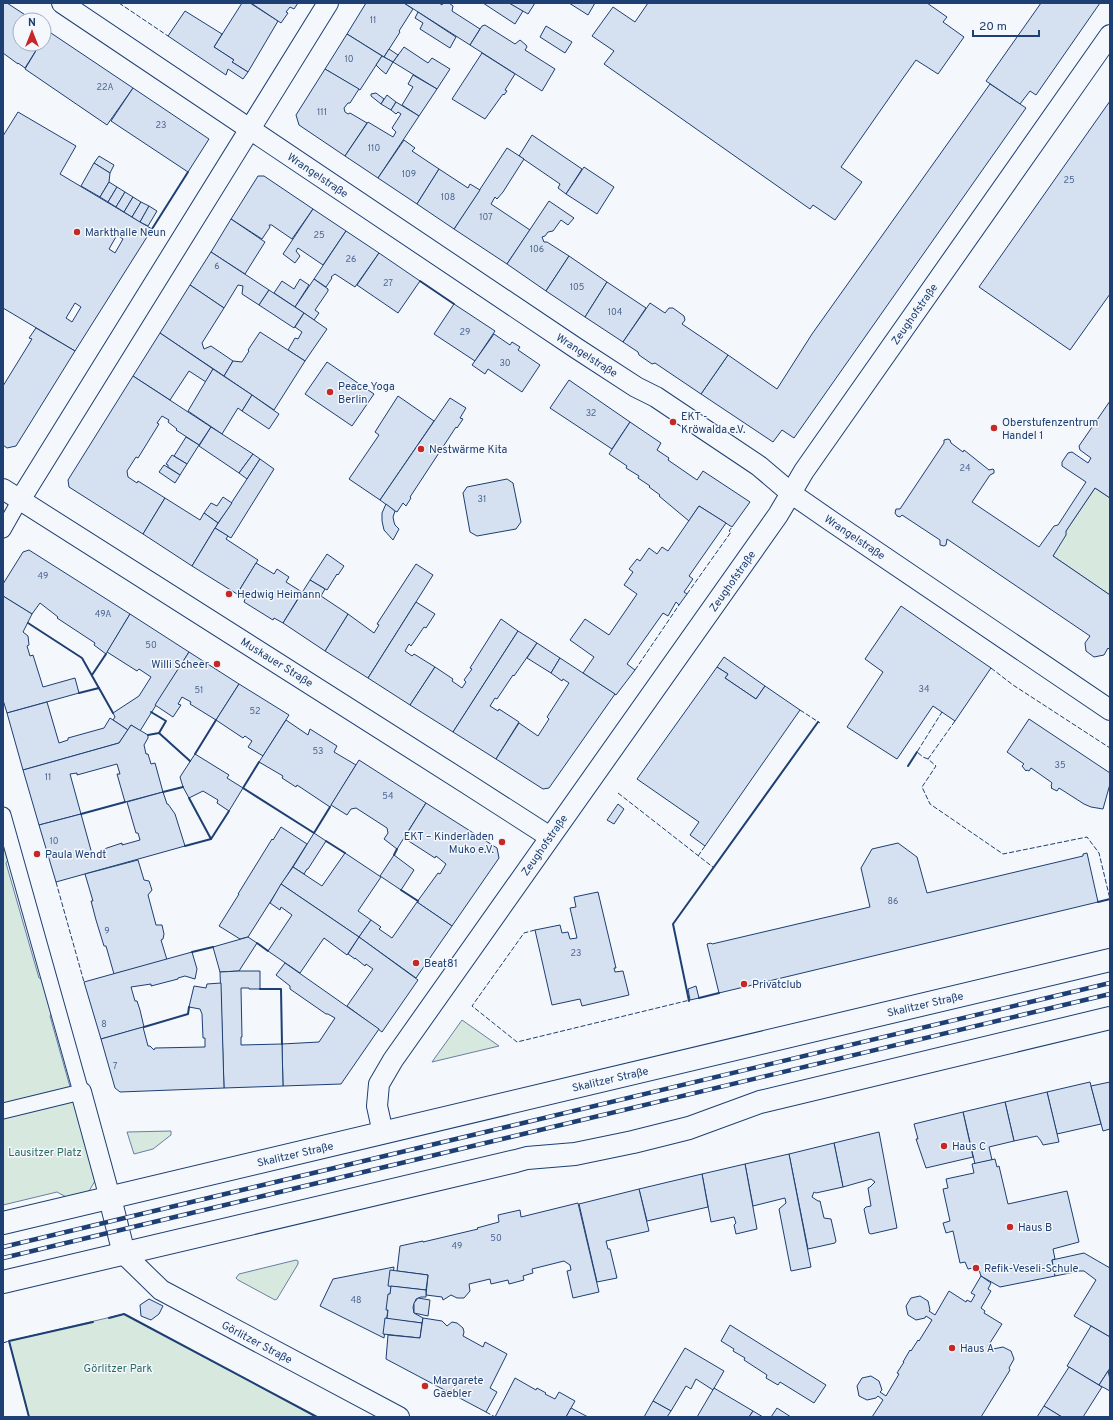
<svg xmlns="http://www.w3.org/2000/svg" width="1113" height="1420" font-family="Overpass,sans-serif">
<rect width="100%" height="100%" fill="#f4f7fb"/>
<g fill="#d7e8df" stroke="#687fa3">
<path d="M1095 488 1110 498V595L1053 556 1066 531Z"/>
<path d="M3 841 8 860 6 863 39 978 42 979 52 1013 50 1016 76 1108 95 1181 89 1191 68 1198 57 1192 3 1205Z"/>
<path d="M462 1020 499 1046 432 1062Z"/>
<path d="M171 1131V1135L153 1149 134 1154 127 1132Z"/>
<path d="M296 1260 298 1261V1264L277 1299 275 1300 238 1280 236 1278 239 1274Z"/>
<path d="M124 1314 317 1417H29L9 1341Z"/>
</g>
<g fill="#d5e0f0" stroke="#1d3f73" fill-rule="evenodd">
<path d="M3 3H7L33 20H20V44H40L25 68 18 63V64L3 53Z"/>
<path d="M242 3H250L278 21 248 72 232 62 234 60 214 47Z"/>
<path d="M251 3H298L294 9 290 7 286 12 288 13 281 23Z"/>
<path d="M366 3H404L413 9 399 31 400 32 384 57 347 34Z"/>
<path d="M404 3H439L442 5 443 3H449L453 6 452 11 480 29 470 45Z"/>
<path d="M483 3H510L523 11 515 24Z"/>
<path d="M509 3H535L528 14Z"/>
<path d="M569 3H595L588 15Z"/>
<path d="M648 3H927L947 17 943 22 964 37 938 74 916 60 901 81 841 167 862 182 835 220 813 205 810 209 604 64 614 51 592 36 613 7 635 22Z"/>
<path d="M1041 3H1100L1036 95 1030 91 1020 104 986 81Z"/>
<path d="M185 11 222 34 214 47 234 60 232 62 248 72 243 79 228 69 226 75 168 36Z"/>
<path d="M418 12 456 37 450 48 420 29 423 23 415 18Z"/>
<path d="M485 25 515 44 520 40 526 45 527 47 525 50 555 69 542 91 470 45 482 26Z"/>
<path d="M546 26 572 42 565 53 540 37Z"/>
<path d="M48 31 133 88 107 125 25 69 40 44H44V38Z"/>
<path d="M347 34 382 56 360 90 325 69Z"/>
<path d="M404 47 428 63 432 58 450 69 437 89 393 62Z"/>
<path d="M389 49 398 55 393 62 384 57Z"/>
<path d="M482 53 515 74 505 90 507 91 504 95 503 94 485 119 452 99Z"/>
<path d="M382 56 393 62 386 74 381 70 376 65Z"/>
<path d="M325 69 359 89 350 103H348L344 108 345 112 348 114 350 113 367 123 345 156 299 125 296 115Z"/>
<path d="M413 75 437 89 419 116 402 105 413 87 408 84Z"/>
<path d="M990 84 1026 108 794 438 782 430 773 442 701 394 728 355 777 389 812 334Z"/>
<path d="M133 88 209 139 188 172 111 121Z"/>
<path d="M376 93 384 99 381 104 371 96V94Z"/>
<path d="M387 95 396 102 391 110 381 104Z"/>
<path d="M1110 101V294L1070 350 979 287Z"/>
<path d="M396 102 419 116 378 178 345 156 368 122 393 137 396 132 392 128 401 114 398 112 396 114 391 110Z"/>
<path d="M18 112 76 146 60 174 152 229 75 351 3 308V136ZM117 235 123 239 115 253 109 249ZM75 303 81 307 72 322 66 318Z"/>
<path d="M532 135 582 169 566 194 558 188 560 184 519 156Z"/>
<path d="M404 140 415 148 412 151 439 169 417 204 378 178Z"/>
<path d="M507 148 524 159 503 192 497 199 495 197 491 204 530 230 507 264 454 229Z"/>
<path d="M99 156 114 165 110 173 94 163Z"/>
<path d="M94 163 110 173 109 182 100 197 81 186Z"/>
<path d="M584 167 614 187 597 214 566 194Z"/>
<path d="M439 169 468 188 470 184 480 190 454 229 417 204Z"/>
<path d="M258 176H264L313 209 292 239 273 226 272 225H269L270 227 262 239 231 219Z"/>
<path d="M109 182 117 187 108 202 100 197Z"/>
<path d="M117 187 125 192 116 207 108 202Z"/>
<path d="M125 192 133 197 124 212 116 207Z"/>
<path d="M133 197 141 202 132 217 124 212Z"/>
<path d="M549 201 574 218 568 225 561 220 553 231 548 232 545 236 542 237 544 242H547L569 256 546 291 507 264Z"/>
<path d="M141 202 149 206 140 222 132 217Z"/>
<path d="M149 206 157 211 148 226 140 222Z"/>
<path d="M313 209 346 231 323 265 298 248 296 251 300 256 295 263 283 254Z"/>
<path d="M231 219 265 242 245 274 211 252Z"/>
<path d="M346 231 379 253 355 287 335 274 331 277 332 278 326 287 314 279Z"/>
<path d="M211 252 269 290 259 305 242 294 243 286 238 285 224 308 190 285Z"/>
<path d="M379 253 420 281 398 313 357 285Z"/>
<path d="M569 256 607 282 585 317 546 291Z"/>
<path d="M300 279 309 285 295 307 274 293 282 281 294 289Z"/>
<path d="M314 279 328 289V291L315 310 319 313 314 320 295 307Z"/>
<path d="M607 282 646 308 623 342 585 317Z"/>
<path d="M190 285 224 308 202 343 204 349 211 346 233 361 224 376 160 333Z"/>
<path d="M269 290 304 313 294 328 259 305Z"/>
<path d="M650 303 665 313 669 308H673L684 316 685 320 682 324 728 355 701 394 655 363 652 364 639 355 638 352 623 342Z"/>
<path d="M454 304 495 331 475 361 434 334Z"/>
<path d="M304 313 327 329 305 361 288 350 295 338 298 339 302 332 295 327Z"/>
<path d="M36 328 75 351 16 446 7 448 3 445V386L32 339 29 338Z"/>
<path d="M260 332 305 361 274 410 224 376 233 361 242 362 249 351 248 350Z"/>
<path d="M160 333 213 369 206 382 189 371 170 400 133 376Z"/>
<path d="M494 334 510 345 512 342 520 347 518 350 540 365 522 392 488 369 485 374 472 365Z"/>
<path d="M327 362 374 394 352 426 305 394Z"/>
<path d="M213 369 252 395 242 411 238 408 222 434 188 411Z"/>
<path d="M133 376 211 427 199 445 176 430 177 429 168 422 169 420 162 416 157 423 159 424 138 458 136 457 127 471 128 477 137 483 138 481 165 498 143 534 69 487 68 480Z"/>
<path d="M569 380 630 422 612 449 550 408Z"/>
<path d="M252 395 279 414 269 429 242 411Z"/>
<path d="M398 396 434 421 380 500 349 479 379 435 375 432Z"/>
<path d="M450 398 466 408 460 418 463 419 457 428 456 427 410 497 411 498 406 506 403 503 397 512 395 511 380 500Z"/>
<path d="M1110 401V498L1095 488 1066 531V535L1053 556 1110 595V650L1108 648 1104 655 1094 657 1086 651 1085 643 1090 636 947 539 946 545 944 546 940 545V540L902 515 900 517 897 516 895 513 896 509H900L944 443V440L948 439 950 440 951 443 963 452 964 450 989 470 993 469 994 470V473L990 475 972 502 1039 547 1054 526 1058 525 1086 482 1062 466V462L1068 453 1072 452 1088 463 1091 458 1080 450 1079 446Z"/>
<path d="M630 422 661 443 657 450 669 458 668 460 697 480 703 471 750 502 732 527 699 506 689 521 659 496 660 495 649 487 650 486 638 478 639 476 626 468 627 466 609 454Z"/>
<path d="M211 427 253 454 239 473 199 446Z"/>
<path d="M186 437 199 445 187 464 174 456Z"/>
<path d="M253 454 260 459 247 479 239 473Z"/>
<path d="M172 455 187 464 180 475 168 467V465L166 464Z"/>
<path d="M260 459 274 469 231 538 215 528Z"/>
<path d="M164 465 180 475 175 483 159 472Z"/>
<path d="M507 479 513 483 521 522 516 529 477 536 470 532 463 493 467 487Z"/>
<path d="M223 497 232 503 218 523 204 513 211 503 217 506Z"/>
<path d="M165 498 200 520 204 513 218 523 192 566 143 534Z"/>
<path d="M386 504 395 511 393 517 394 522 395 525 399 529 393 540 384 530 382 521V513Z"/>
<path d="M699 506 726 523 689 576 693 579 684 592 687 594 679 605 676 602 668 616 663 613 627 664 635 670 616 695 583 673 594 657 570 640 585 619 609 635 637 594 624 585 633 572 629 569 637 559 640 561 649 548 657 554 662 547 668 551Z"/>
<path d="M215 528 228 536 226 539 258 560 237 594 192 566Z"/>
<path d="M29 550 130 614 106 654 94 645 95 643 57 618 58 617 40 603 32 614 3 596V584L23 552Z"/>
<path d="M327 554 344 566 338 575 337 574 327 590 310 580Z"/>
<path d="M256 563 274 574 277 569 289 577 286 582 302 592 283 623 274 618 273 620 244 602 245 599 237 594Z"/>
<path d="M416 564 433 575 368 678 325 651 348 614 374 633 379 625 377 624Z"/>
<path d="M310 580 325 589 321 596 348 614 325 651 283 623Z"/>
<path d="M3 596 32 614 23 632 28 636 29 645 27 646 30 656 33 655 43 687 75 678 79 693 7 713 3 700Z"/>
<path d="M416 602 435 614 426 628 424 627 411 646 409 644 405 651 412 656 414 654 435 667 410 705 368 678Z"/>
<path d="M901 606 991 668 955 721 933 706 897 759 847 727 883 672 865 659Z"/>
<path d="M130 614 189 652 140 731 131 725 128 730 113 720 115 717 113 713 139 696 151 677 139 669 137 671 107 652Z"/>
<path d="M501 619 518 631 453 732 410 705 435 667 453 679 452 681 462 688 466 682 464 680 472 669 470 668Z"/>
<path d="M518 631 537 643 514 676 513 675 497 699 495 698 490 706 498 711 499 709 519 722 496 759 453 732Z"/>
<path d="M537 643 560 658 551 673 527 658Z"/>
<path d="M189 652 239 684 216 720 190 704 191 702 182 697 178 704 181 705 173 717 155 705Z"/>
<path d="M724 657 765 686 756 699 725 678 728 674 717 667Z"/>
<path d="M560 658 615 694 549 788 543 789 496 759 519 723 538 736 549 719 547 717 569 683 563 679 562 681 551 673Z"/>
<path d="M717 667 728 674 725 678 756 699 765 686 800 710 705 846 690 835 699 822 637 779Z"/>
<path d="M239 684 289 715 263 756 248 747 252 741 245 736 243 738 216 720Z"/>
<path d="M47 702 59 743 68 740V738L104 728 110 718 128 730 119 743 23 770 7 713Z"/>
<path d="M1029 719 1110 773V784L1103 809 1091 807 1084 804 1059 788 1057 791 1051 788 1052 787 1051 786 1052 783 1051 782 1031 768 1029 771 1027 770 1026 771 1022 766 1024 764 1007 752Z"/>
<path d="M286 720 308 735 310 729 337 746 334 752 356 765 330 807 297 785 296 787 282 778 283 776 259 762Z"/>
<path d="M131 725 148 735V738L144 745 146 754H148L151 764 155 763 163 792 125 802 117 774H120L117 764 77 775V773L70 774 81 814 39 825 23 770 119 743Z"/>
<path d="M195 754 229 775 227 778 243 788 229 811 217 803 218 800 203 791 189 798 183 787 180 777Z"/>
<path d="M359 760 426 803 397 849 384 839 388 833 387 828 356 808 351 809 347 815 331 805Z"/>
<path d="M163 792 167 804H168L175 814 185 846 56 882 39 825 81 814 92 854 105 850 104 849 122 843V845L140 840 138 833H136L127 802Z"/>
<path d="M426 803 497 848 499 858 452 926 417 902 438 873 440 874 446 864 436 856 435 858 404 838Z"/>
<path d="M618 804 624 809 614 824 607 820Z"/>
<path d="M281 827 307 844 248 937 240 939 219 926 239 894H238L272 839 273 840Z"/>
<path d="M314 833 326 841 308 869H307L304 874 293 867Z"/>
<path d="M898 843 917 857 927 893 1083 856V854L1087 853 1098 902 719 993 707 944 711 943 712 944 870 907 861 868 872 849Z"/>
<path d="M345 853 381 877 358 911 371 920 359 937 281 884 293 867 322 886Z"/>
<path d="M394 855 414 870 401 890 380 876Z"/>
<path d="M138 860 144 880 149 881 152 890 148 895 156 925H162L164 934 163 939 161 940 167 960 114 974 106 946H104L96 920 91 901H93L85 874Z"/>
<path d="M281 884 359 937 347 955 324 938 300 973 268 951 292 915 281 907 280 910 270 903Z"/>
<path d="M598 892 616 968H614L615 972 623 971 629 995 582 1006 580 999 552 1005 535 930 560 925 562 933 568 932 570 939 577 938 570 908 576 907 574 897Z"/>
<path d="M417 902 452 926 416 978 359 937 371 920 381 927 379 929 392 938Z"/>
<path d="M248 937 257 943 239 971 220 972 213 947Z"/>
<path d="M359 937 418 980 382 1032 347 1006 373 969 366 964 365 966 355 958V959L348 954Z"/>
<path d="M192 952 197 969 195 979 185 976 178 978V979L151 986V984L131 987 135 1001H137L140 1010 144 1027 101 1039 84 982Z"/>
<path d="M285 963 379 1029 341 1084 283 1086 282 1044 319 1042 335 1018 328 1014H326L290 989V986L276 975Z"/>
<path d="M239 971H260V989H249V988H241L242 1037H241V1045L282 1044 283 1086 224 1088 220 972Z"/>
<path d="M221 983 224 1088 120 1092 115 1088 101 1039 143 1027 148 1046H150L154 1050 155 1048 205 1047V1038H203L202 1014 200 1009 189 1007 194 986 206 988 207 984Z"/>
<path d="M696 986 699 998 690 1000 688 989Z"/>
<path d="M1090 1082 1101 1124 1057 1134 1047 1092Z"/>
<path d="M1110 1082V1129L1103 1131 1091 1086Z"/>
<path d="M1047 1092 1059 1142 1043 1145 1041 1141 1037 1136 1014 1141 1005 1102Z"/>
<path d="M1005 1102 1014 1141 989 1147 992 1160 975 1164 963 1112Z"/>
<path d="M963 1112 973 1157 926 1168 916 1139H918L914 1124Z"/>
<path d="M879 1132 897 1228 871 1234 869 1233 864 1209 866 1207 871 1206 868 1188 870 1187 875 1182 871 1179 843 1187 834 1143Z"/>
<path d="M834 1143 843 1187 816 1193 814 1192 812 1197 818 1201H820L824 1218 831 1219 836 1241 835 1243 808 1249 789 1154Z"/>
<path d="M789 1154 811 1267 791 1271 779 1209 786 1203 785 1198 753 1206 745 1164Z"/>
<path d="M995 1159 997 1167 999 1166 1008 1204 1067 1191 1079 1242 1053 1249 1055 1259 1052 1260 1055 1276 1000 1287 981 1276 978 1267 968 1269 965 1262 960 1263 953 1231 946 1233 943 1223 950 1221 943 1189 948 1188 946 1179 974 1173 972 1164Z"/>
<path d="M745 1164 757 1229 736 1234 734 1225 736 1223 734 1217 711 1222 702 1174Z"/>
<path d="M702 1174 708 1207 647 1221 639 1189Z"/>
<path d="M639 1189 649 1231 606 1241 608 1249H610L617 1278 597 1282 579 1204Z"/>
<path d="M578 1203 599 1292 573 1298 567 1271 571 1270 570 1265 564 1261 532 1269 533 1273 523 1276 524 1280 509 1284 508 1280 491 1284 490 1279 469 1284 470 1291 464 1298H457L451 1295 443 1300 442 1297 426 1295 428 1275 397 1271 400 1246 423 1241V1242L478 1229 477 1228 499 1222 498 1215 520 1210 521 1217Z"/>
<path d="M1084 1253 1110 1268V1337L1074 1316 1096 1280 1084 1271H1080L1055 1276 1052 1260Z"/>
<path d="M394 1267 384 1338 320 1306 333 1279Z"/>
<path d="M390 1270 428 1275 426 1290 388 1286Z"/>
<path d="M981 1276 991 1283 988 1289 991 1291 981 1308 985 1311 984 1313 1002 1324 988 1346 993 1349 1003 1347 1011 1351 1014 1359 1009 1368 1010 1370 981 1417H872L883 1400 878 1396 876 1398 867 1400 859 1396 857 1386 862 1378 871 1376 879 1381 882 1390 880 1392 886 1396 899 1374 897 1373 904 1362H903L910 1350 911 1351 918 1340 919 1341 932 1320 926 1316 925 1318 916 1320 908 1315 906 1306 911 1298 920 1296 928 1301 930 1310 929 1311 935 1315 949 1291 966 1302 967 1300 971 1302 975 1295 971 1293Z"/>
<path d="M391 1286 426 1290V1297H421L416 1299 413 1307 414 1313 423 1318 422 1323 387 1319 388 1310H386L388 1294H390Z"/>
<path d="M418 1298 430 1300 428 1316 414 1313V1303Z"/>
<path d="M149 1299 163 1306 159 1314 151 1320 141 1316 140 1305Z"/>
<path d="M385 1318 422 1323 420 1338 383 1334Z"/>
<path d="M423 1318 442 1321 447 1326 452 1322 457 1323 463 1328 464 1332 463 1336 483 1347 485 1342 507 1354 490 1388 497 1392 486 1412 386 1359 388 1335 420 1338Z"/>
<path d="M730 1325 826 1385 814 1403 780 1382 778 1385 766 1378 767 1375 744 1360 745 1358 733 1351 734 1349 721 1341Z"/>
<path d="M1091 1326 1110 1337V1368L1099 1385 1067 1366Z"/>
<path d="M685 1348 724 1371 713 1390 696 1379 691 1389 686 1386 671 1411 653 1401Z"/>
<path d="M1069 1367 1102 1387 1083 1417H1062L1044 1406Z"/>
<path d="M1108 1371 1110 1379V1391L1099 1385Z"/>
<path d="M515 1378 536 1390 537 1388 546 1393 545 1394 555 1399 559 1392 575 1401 566 1417H495Z"/>
<path d="M714 1388 753 1411 749 1417H697Z"/>
<path d="M653 1401 671 1411 667 1417H644Z"/>
<path d="M1044 1406 1062 1417H1037Z"/>
<path d="M571 1408 588 1417H566Z"/>
<path d="M777 1408 791 1417H771Z"/>
<path d="M753 1411 763 1417H749Z"/>
</g>
<g fill="none" stroke-linecap="round" stroke-linejoin="round">
<defs>
<g id="pedestrian">
<path d="M3 530 20 500"/>
<path d="M3 815 81 1092 3 1111"/>
</g>
<g id="minor">
<path d="M62 3 576 348 636 387 656 397 759 466 792 494 831 521 1110 710"/>
<path d="M3 489 466 783 550 837"/>
<path d="M20 500 328 3"/>
<path d="M81 1092 110 1198"/>
<path d="M383 1133 377 1106 379 1084 393 1060 778 515 804 471 818 451 1110 35"/>
<path d="M124 1254 161 1290 399 1417"/>
</g>
<g id="secondary">
<path d="M110 1198 124 1254"/>
<path d="M3 1223 1110 960"/>
<path d="M3 1282 516 1161 527 1158 575 1154 633 1142 689 1128 760 1102 1110 1018"/>
</g>
</defs>
<use href="#pedestrian" stroke="#1d3f73" stroke-width="17"/>
<use href="#minor" stroke="#1d3f73" stroke-width="22"/>
<use href="#secondary" stroke="#1d3f73" stroke-width="24"/>
<use href="#pedestrian" stroke="#f4f7fb" stroke-width="15"/>
<use href="#minor" stroke="#f4f7fb" stroke-width="20"/>
<use href="#secondary" stroke="#f4f7fb" stroke-width="22"/>
<defs>
<g id="rail">
<path d="M3 1247 1110 983"/>
<path d="M3 1258 1110 994"/>
</g>
</defs>
<use href="#rail" stroke="#1d3f73" stroke-width="4.5"/>
<use href="#rail" stroke="#f4f7fb" stroke-width="3" stroke-dasharray="9" stroke-linecap="butt"/>
<g stroke="#1d3f73" stroke-width="1" stroke-dasharray="5 2" stroke-linecap="butt">
<path d="M119 3 168 36"/>
<path d="M687 594 731 532 729 531 732 527"/>
<path d="M991 668 1013 685 1110 748"/>
<path d="M635 670 679 605"/>
<path d="M800 710 820 723"/>
<path d="M955 721 928 759 936 766 922 787 930 804 1003 854 1087 837 1099 853 1110 899"/>
<path d="M928 759 923 757 917 752 942 712"/>
<path d="M618 793 714 868"/>
<path d="M698 856 705 846"/>
<path d="M56 882 84 982"/>
<path d="M535 930 524 933 472 1006 517 1042 690 1000"/>
<path d="M3 1343 9 1341"/>
<path d="M486 1412 495 1417"/>
</g>
<g stroke="#1d3f73" stroke-width="2">
<path d="M152 229 188 172"/>
<path d="M420 281 454 304"/>
<path d="M28 623 82 658 113 713"/>
<path d="M92 675 106 654"/>
<path d="M79 693 99 688"/>
<path d="M159 733 190 761"/>
<path d="M148 735 159 733 166 721 151 712"/>
<path d="M195 754 216 720"/>
<path d="M259 762 243 788 314 833 330 807"/>
<path d="M908 766 917 752"/>
<path d="M163 792 183 787"/>
<path d="M189 798 211 839"/>
<path d="M81 814 125 802"/>
<path d="M326 841 345 853"/>
<path d="M185 846 211 839 229 811"/>
<path d="M394 855 397 849"/>
<path d="M401 890 418 901"/>
<path d="M1098 902 1110 899"/>
<path d="M257 943 268 951"/>
<path d="M192 952 213 947"/>
<path d="M260 989H281L282 1044"/>
<path d="M699 998 719 993"/>
<path d="M689 1001 673 924 818 722"/>
<path d="M144 1027 188 1014 189 1007"/>
<path d="M109 1318 124 1314 317 1417"/>
<path d="M29 1417 9 1341 93 1322"/>
</g>
</g>
<g fill="#c62828" stroke="#f4f7fb" stroke-width="1.5">
<circle cx="77" cy="232" r="4"/>
<circle cx="330" cy="392" r="4"/>
<circle cx="673" cy="422" r="4"/>
<circle cx="994" cy="428" r="4"/>
<circle cx="421" cy="449" r="4"/>
<circle cx="229" cy="594" r="4"/>
<circle cx="217" cy="664" r="4"/>
<circle cx="502" cy="842" r="4"/>
<circle cx="37" cy="854" r="4"/>
<circle cx="416" cy="963" r="4"/>
<circle cx="744" cy="984" r="4"/>
<circle cx="944" cy="1146" r="4"/>
<circle cx="1010" cy="1227" r="4"/>
<circle cx="976" cy="1268" r="4"/>
<circle cx="952" cy="1348" r="4"/>
<circle cx="425" cy="1386" r="4"/>
</g>
<g text-anchor="middle" stroke-width="3" stroke-linejoin="round" paint-order="stroke">
<g font-size="9" fill="#4b6792">
<text x="373" y="23">11</text>
<text x="349" y="62">10</text>
<text x="105" y="90">22A</text>
<text x="322" y="115">111</text>
<text x="161" y="128">23</text>
<text x="374" y="151">110</text>
<text x="409" y="177">109</text>
<text x="1069" y="183">25</text>
<text x="448" y="200">108</text>
<text x="486" y="220">107</text>
<text x="319" y="238">25</text>
<text x="537" y="252">106</text>
<text x="351" y="262">26</text>
<text x="217" y="269">6</text>
<text x="388" y="286">27</text>
<text x="577" y="290">105</text>
<text x="615" y="315">104</text>
<text x="465" y="335">29</text>
<text x="505" y="366">30</text>
<text x="591" y="416">32</text>
<text x="965" y="471">24</text>
<text x="482" y="502">31</text>
<text x="43" y="579">49</text>
<text x="103" y="617">49A</text>
<text x="151" y="648">50</text>
<text x="924" y="692">34</text>
<text x="199" y="693">51</text>
<text x="255" y="714">52</text>
<text x="318" y="754">53</text>
<text x="1060" y="768">35</text>
<text x="48" y="780">11</text>
<text x="388" y="799">54</text>
<text x="54" y="844">10</text>
<text x="893" y="904">86</text>
<text x="107" y="934">9</text>
<text x="576" y="956">23</text>
<text x="104" y="1027">8</text>
<text x="115" y="1069">7</text>
<text x="496" y="1241">50</text>
<text x="457" y="1249">49</text>
<text x="356" y="1303">48</text>
</g>
<g font-size="11" fill="#1d3f73" stroke="#f4f7fb">
<text transform="translate(318 175) rotate(34)" y="4">Wrangelstraße</text>
<text transform="translate(914 314) rotate(-55)" y="4">Zeughofstraße</text>
<text transform="translate(587 355) rotate(33)" y="4">Wrangelstraße</text>
<text transform="translate(855 537) rotate(34)" y="4">Wrangelstraße</text>
<text transform="translate(732 581) rotate(-55)" y="4">Zeughofstraße</text>
<text transform="translate(277 662) rotate(32)" y="4">Muskauer Straße</text>
<text transform="translate(544 845) rotate(-55)" y="4">Zeughofstraße</text>
<text transform="translate(925 1004) rotate(-13)" y="4">Skalitzer Straße</text>
<text transform="translate(610 1079) rotate(-13)" y="4">Skalitzer Straße</text>
<text transform="translate(295 1154) rotate(-13)" y="4">Skalitzer Straße</text>
<text transform="translate(257 1342) rotate(28)" y="4">Görlitzer Straße</text>
</g>
<g font-size="11" fill="#1d3f73" stroke="#f4f7fb" text-anchor="start">
<text x="85" y="236">Markthalle Neun</text>
<text x="338" y="390">Peace Yoga<tspan x="338" dy="13">Berlin</tspan></text>
<text x="681" y="420">EKT -<tspan x="681" dy="13">Kröwalda e.V.</tspan></text>
<text x="1002" y="426">Oberstufenzentrum<tspan x="1002" dy="13">Handel 1</tspan></text>
<text x="429" y="453">Nestwärme Kita</text>
<text x="237" y="598">Hedwig Heimann</text>
<text x="209" y="668" text-anchor="end">Willi Scheer</text>
<text x="494" y="840" text-anchor="end">EKT – Kinderladen<tspan x="494" dy="13">Muko e.V.</tspan></text>
<text x="45" y="858">Paula Wendt</text>
<text x="424" y="967">Beat81</text>
<text x="752" y="988">Privatclub</text>
<text x="952" y="1150">Haus C</text>
<text x="1018" y="1231">Haus B</text>
<text x="984" y="1272">Refik-Veseli-Schule</text>
<text x="960" y="1352">Haus A</text>
<text x="433" y="1384">Margarete<tspan x="433" dy="13">Gaebler</tspan></text>
</g>
<g font-size="11" fill="#2c6c60" stroke="#f4f7fb">
<text x="45" y="1156">Lausitzer Platz</text>
<text x="118" y="1372">Görlitzer Park</text>
</g>
</g>
<rect width="1113" height="1420" fill="none" stroke="#1d3f73" stroke-width="8"/>
<g transform="translate(32 32)"><circle r="19" fill="#f4f7fb" stroke="#9eadc5"/>
<path d="M0-3L7 15L0 10L-7 15Z" fill="#c62828"/>
<text y="-6" font-size="11" font-weight="bold" text-anchor="middle" fill="#1d3f73">N</text>
</g>
<path d="M973 30v6h66v-6" fill="none" stroke="#1d3f73" stroke-width="2"/>
<text x="979" y="30" font-size="12" fill="#1d3f73" stroke="#f4f7fb" stroke-width="3" paint-order="stroke">20 m</text>
</svg>
